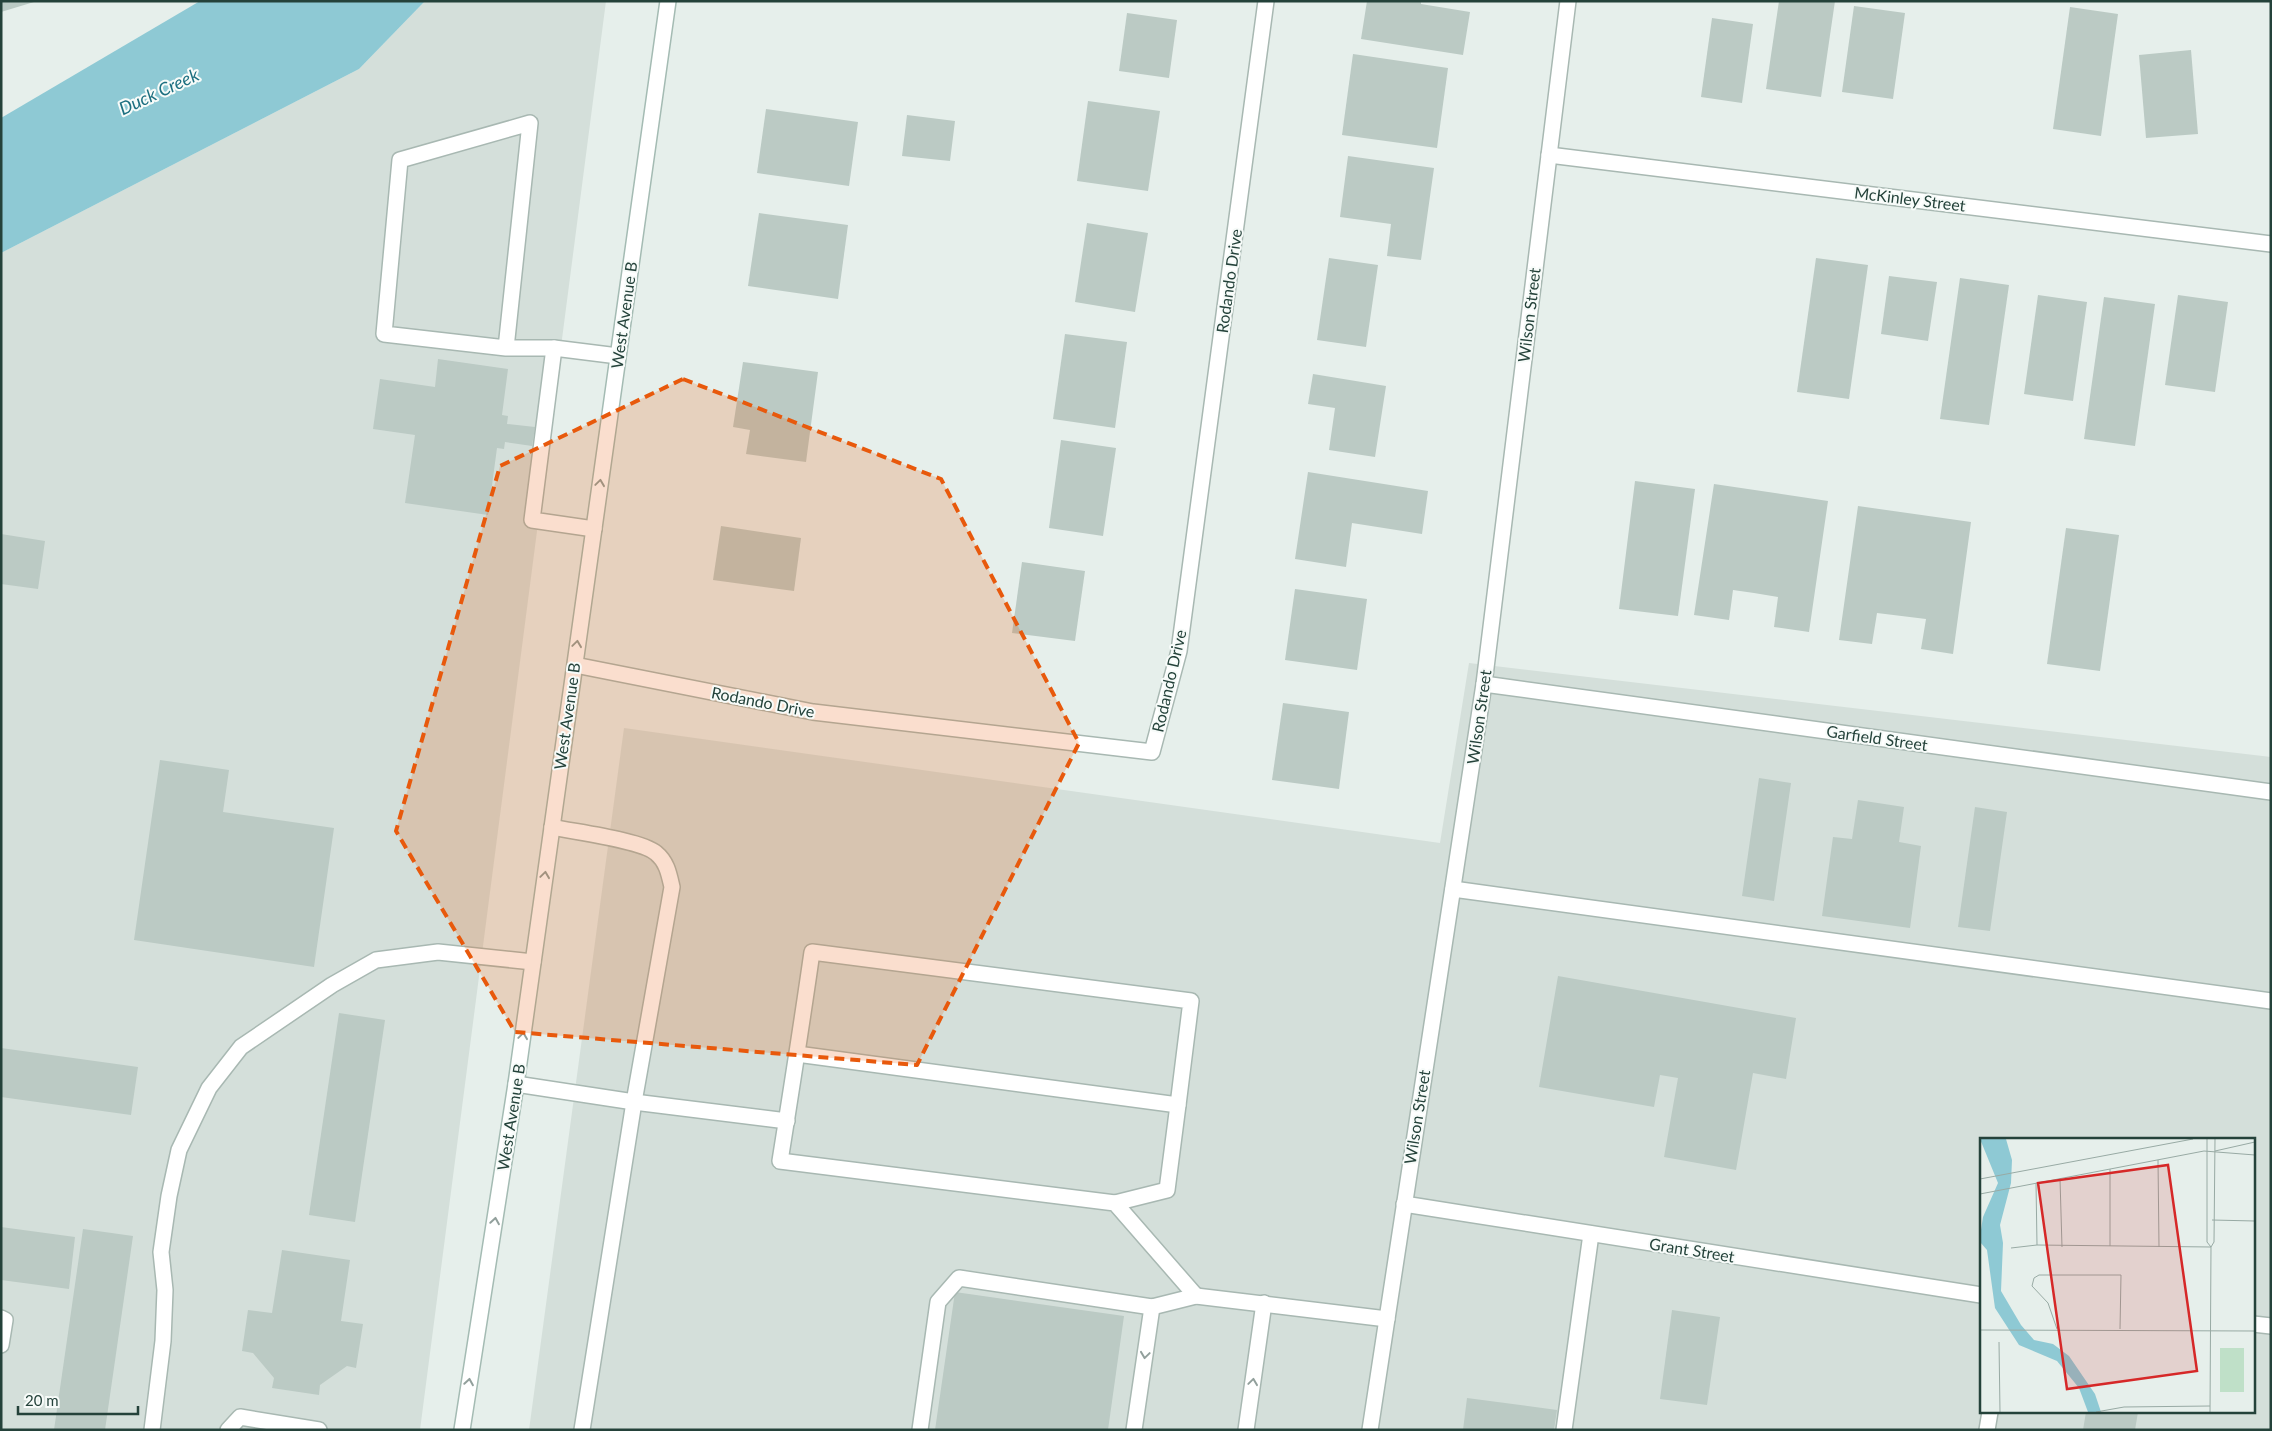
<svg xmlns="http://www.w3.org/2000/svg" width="2272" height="1431" font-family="Lato,sans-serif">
<rect width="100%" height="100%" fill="#e6efeb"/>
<g fill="#d4dfda" fill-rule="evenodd">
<path d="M425 1H606L420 1430H1V253L359 69Z"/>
<path d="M1469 663 2271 757V1430H529L624 728 1440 843ZM1981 1140H2253V1412H1981Z"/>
</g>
<path fill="#8ec9d4" d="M200 1H425L359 69 1 253V118Z"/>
<g fill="#bbcac4">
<path d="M1 1H34V2L1 12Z"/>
<path d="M1367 1H1421V4L1470 12 1463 55 1361 39Z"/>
<path d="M1779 1H1835L1821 97 1766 89Z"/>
<path d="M1854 6 1905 13 1893 99 1842 92Z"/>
<path d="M2070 7 2118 14 2101 136 2053 129Z"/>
<path d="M1127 13 1177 20 1169 78 1119 71Z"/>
<path d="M1712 18 1753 24 1742 103 1701 97Z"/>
<path d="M2191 50 2198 134 2146 138 2139 55Z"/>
<path d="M1353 54 1448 68 1437 148 1342 135Z"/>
<path d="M1088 101 1160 111 1148 191 1077 181Z"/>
<path d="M766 109 858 122 849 186 757 173Z"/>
<path d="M907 115 955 121 950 161 902 156Z"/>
<path d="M1348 156 1434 168 1421 260 1387 256 1391 224 1340 217Z"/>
<path d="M759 213 848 225 838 299 748 286Z"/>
<path d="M1087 223 1148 233 1135 312 1075 302Z"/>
<path d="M1329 258 1378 265 1366 347 1317 340Z"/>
<path d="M1816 258 1868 265 1849 399 1797 392Z"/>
<path d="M1889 276 1937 282 1928 341 1881 334Z"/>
<path d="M1960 278 2009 285 1989 425 1940 419Z"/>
<path d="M2038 295 2087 302 2073 401 2024 394Z"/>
<path d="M2178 295 2228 302 2215 392 2165 385Z"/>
<path d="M2104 297 2155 304 2135 446 2084 439Z"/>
<path d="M1065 334 1127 342 1115 428 1053 419Z"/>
<path d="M438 359 508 369 502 415 508 416 507 424 535 427 532 446 505 442 504 449 497 448 488 515 405 503 415 435 373 429 380 379 435 387Z"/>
<path d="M743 362 818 372 806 462 746 454 750 430 733 427Z"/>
<path d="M1313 374 1386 386 1375 457 1329 450 1335 408 1308 404Z"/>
<path d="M1061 440 1116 448 1103 536 1049 528Z"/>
<path d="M1308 472 1428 491 1422 534 1352 523 1346 567 1295 559Z"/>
<path d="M1635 481 1695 489 1678 616 1619 609Z"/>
<path d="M1714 484 1828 501 1809 632 1774 627 1778 597 1754 593 1733 590 1729 620 1694 615Z"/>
<path d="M1858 506 1971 522 1953 654 1921 649 1926 619 1877 613 1872 644 1839 640Z"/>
<path d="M721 526 801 538 794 591 713 580Z"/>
<path d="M2066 528 2119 535 2100 671 2047 664Z"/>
<path d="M1 534 45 541 38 589 1 584Z"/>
<path d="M1022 562 1085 571 1075 641 1012 633Z"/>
<path d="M1295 589 1367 599 1357 670 1285 660Z"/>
<path d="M1283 703 1349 712 1339 789 1272 780Z"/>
<path d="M160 760 229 770 223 812 334 828 314 967 134 940Z"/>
<path d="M1759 778 1791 783 1774 901 1742 896Z"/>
<path d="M1858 800 1904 807 1899 842 1921 846 1910 928 1822 916 1833 837 1852 839Z"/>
<path d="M1975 807 2007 812 1990 931 1958 927Z"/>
<path d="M1558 976 1796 1018 1786 1079 1753 1073 1736 1170 1664 1157 1678 1078 1660 1075 1654 1107 1539 1087Z"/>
<path d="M339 1013 385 1020 355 1222 309 1215Z"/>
<path d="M1 1048 138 1067 131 1115 1 1097Z"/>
<path d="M1 1227 75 1237 69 1289 1 1280Z"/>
<path d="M83 1229 133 1236 105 1430H54Z"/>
<path d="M282 1250 350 1260 341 1321 363 1324 356 1368 347 1366 320 1385 319 1395 272 1388 274 1378 253 1353 242 1351 248 1310 272 1313Z"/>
<path d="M955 1292 1124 1316 1108 1430H935Z"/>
<path d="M1672 1310 1720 1317 1707 1405 1660 1399Z"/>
<path d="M1467 1398 1557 1410 1554 1430H1463Z"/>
<path d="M2086 1412H2138L2135 1430H2083Z"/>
</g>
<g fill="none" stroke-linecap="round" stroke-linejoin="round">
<defs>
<g id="service">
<path d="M506 348 384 334 400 160 530 123 506 348H554"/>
<path d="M594 529 532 520 554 348 618 356"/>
<path d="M552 827C574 832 641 840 656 853 667 862 669 874 672 887L634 1102 582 1430"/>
<path d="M1453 889 2271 1001"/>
<path d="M797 1054 1178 1105 1191 1001 812 952C802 1022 791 1092 780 1161L1115 1203 1196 1296"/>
<path d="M516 1084 634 1102 787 1121"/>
<path d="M1115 1203 1167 1190 1178 1105"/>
<path d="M1 1318 5 1320 1 1345"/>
<path d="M152 1430 163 1341 165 1290 161 1252 169 1196 179 1150 209 1088 241 1047 332 985 376 960 438 952 533 962"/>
<path d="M228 1430 240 1417 319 1430"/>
<path d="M920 1430 938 1302 959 1278 1152 1307 1196 1296 1387 1319"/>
<path d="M1134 1430 1152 1307"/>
<path d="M1246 1430 1264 1303"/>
<path d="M1564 1430 1591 1234"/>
<path d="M1987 1430 1990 1412"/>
</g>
<g id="minor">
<path d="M1549 155 2271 244"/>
<path d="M575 665 813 712 1152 752 1179 651 1266 1"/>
<path d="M1484 684 2271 792"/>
<path d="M1404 1204 1981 1295"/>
<path d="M2253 1324 2271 1326"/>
<path d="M1370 1430 1484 684 1568 1"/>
</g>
<path id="secondary" d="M462 1430 516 1084 668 1"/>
</defs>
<use href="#service" stroke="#a8b8b2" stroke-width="18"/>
<use href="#minor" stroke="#a8b8b2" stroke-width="18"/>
<use href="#secondary" stroke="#a4bbb3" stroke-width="18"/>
<use href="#service" stroke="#fff" stroke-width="15"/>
<use href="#minor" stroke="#fff" stroke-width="15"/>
<use href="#secondary" stroke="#fff" stroke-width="15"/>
</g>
<defs><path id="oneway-chevron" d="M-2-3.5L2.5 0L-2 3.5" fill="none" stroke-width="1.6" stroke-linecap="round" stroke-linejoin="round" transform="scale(1.25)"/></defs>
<g stroke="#92a09c">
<use href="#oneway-chevron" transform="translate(600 483) rotate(-82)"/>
<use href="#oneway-chevron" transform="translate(577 644) rotate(-82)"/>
<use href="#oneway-chevron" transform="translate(545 875) rotate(-82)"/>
<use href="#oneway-chevron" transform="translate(523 1036) rotate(-82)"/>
<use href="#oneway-chevron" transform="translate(495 1221) rotate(-81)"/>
<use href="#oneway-chevron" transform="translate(1145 1355) rotate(98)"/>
<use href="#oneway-chevron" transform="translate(469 1382) rotate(-81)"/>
<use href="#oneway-chevron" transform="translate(1253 1382) rotate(-82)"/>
</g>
<path fill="#e8590c" fill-opacity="0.2" stroke="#e8590c" stroke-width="4" stroke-dasharray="10 6" stroke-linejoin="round" d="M683 379 941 479 1079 743 917 1065 515 1032 396 831 500 466Z"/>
<g text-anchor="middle" stroke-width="4" stroke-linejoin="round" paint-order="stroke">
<g font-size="16" fill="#24423a" stroke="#f7fbf9">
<text transform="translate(1910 199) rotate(7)" y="6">McKinley Street</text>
<text transform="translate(1229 281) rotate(-82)" y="6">Rodando Drive</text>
<text transform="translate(624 315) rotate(-82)" y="6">West Avenue B</text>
<text transform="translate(1529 315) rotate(-83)" y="6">Wilson Street</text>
<text transform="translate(1169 681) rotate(-77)" y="6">Rodando Drive</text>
<text transform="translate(763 702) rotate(11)" y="6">Rodando Drive</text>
<text transform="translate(567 716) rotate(-82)" y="6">West Avenue B</text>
<text transform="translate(1479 717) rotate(-82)" y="6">Wilson Street</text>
<text transform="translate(1877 738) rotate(8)" y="6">Garfield Street</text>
<text transform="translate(511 1117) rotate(-81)" y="6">West Avenue B</text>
<text transform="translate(1417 1117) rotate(-81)" y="6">Wilson Street</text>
<text transform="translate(1692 1250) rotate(9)" y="6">Grant Street</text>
</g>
<g font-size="18" font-style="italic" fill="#1c6f80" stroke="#f7fbf9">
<text transform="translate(159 92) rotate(-25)" y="6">Duck Creek</text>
</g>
</g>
<g transform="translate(1980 1138)">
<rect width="275" height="275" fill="#e6efeb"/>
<path d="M240 210H264V254H240Z" fill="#bfe0c8"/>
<path d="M0 1H26L32 22 31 45 20 87 23 105 21 153 41 187 54 202 73 206 89 218 115 256 121 274H108L99 250 77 223 39 207 15 170 7 112 0 104V98L3 79 18 45Z" fill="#8ec9d4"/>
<path fill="none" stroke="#98aaa4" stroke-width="1" d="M227 1V104L231 109M235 13 275 4M178 22 179 109M130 31V108M0 41 213 1M80 41 82 109M56 45 57 107M0 56 224 13 275 17M232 82 275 83M31 110 57 107 231 109M77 191 68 165 52 148 54 140 59 137H141L140 191M0 192 275 193M19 204 20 274M116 274 144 269 230 268M230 274 231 109 234 104 235 1"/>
<path fill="#d62828" fill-opacity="0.15" stroke="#d62828" stroke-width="2.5" d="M188 27 217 233 87 251 58 45Z"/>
<rect width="275" height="275" fill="none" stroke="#24423a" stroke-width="2.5"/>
</g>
<rect width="2272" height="1431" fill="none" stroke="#24423a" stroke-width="5"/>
<path d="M18 1406v8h120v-8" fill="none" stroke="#24423a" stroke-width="2.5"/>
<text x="25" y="1406" font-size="15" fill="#24423a" stroke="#f7fbf9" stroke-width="4" paint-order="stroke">20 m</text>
</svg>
